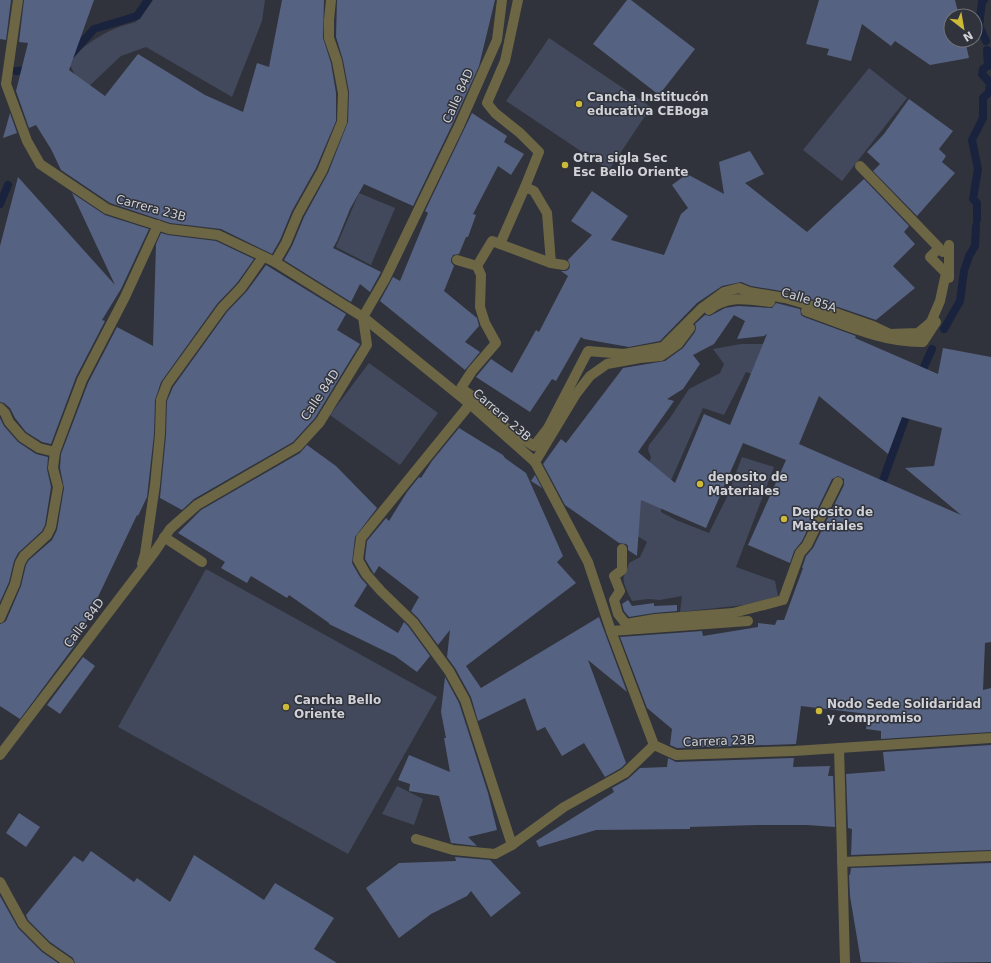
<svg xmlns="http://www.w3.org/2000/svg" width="991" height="963" font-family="'DejaVu Sans',sans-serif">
<rect width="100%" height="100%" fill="#30333b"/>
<g fill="#42495c">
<path d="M153 0H265L262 21 232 97 146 47 121 56 86 89 78 80 67 60C90 42 106 29 136 22Z"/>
<path d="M549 38 651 107 609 170 506 101Z"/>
<path d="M869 68 907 98 842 181 803 150Z"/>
<path d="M359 193 395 208 371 265 336 247Z"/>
<path d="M741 344H764L771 381 746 372 724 415 703 408 661 503V512L676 520 709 533 726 499 742 457 774 467 736 567 775 581 778 596 744 605 680 612 682 596 660 600 648 599 632 601C629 594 622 584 624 576 625 572 628 568 629 563L640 557 647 542 639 537 629 535 651 457 648 450 649 445 670 418 689 389 720 373 724 364 713 349Z"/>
<path d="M369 363 438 413 400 465 330 415Z"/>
<path d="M206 569 437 697 348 854 118 727Z"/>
<path d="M397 786 423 799 414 825 382 814Z"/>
</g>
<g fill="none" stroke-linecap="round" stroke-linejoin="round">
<g stroke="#1a233e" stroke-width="8">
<path d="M984 0 982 2 979 26 986 41"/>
<path d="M69 57 94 29 137 16 148 0"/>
<path d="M16 71 31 70"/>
<path d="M0 204 8 185"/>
<path d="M977 220V203L973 199 978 169 972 140 983 118V98L989 92 990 83 982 74 983 69 988 66 987 50"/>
<path d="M944 329 960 301 964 271 969 256 975 246 976 226"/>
<path d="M919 378 932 349"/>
<path d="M881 491 882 483 909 408"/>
</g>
</g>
<g fill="#566282" fill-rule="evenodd">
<path d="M0 0H11L6 40 0 39Z"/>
<path d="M24 0H94L69 70 105 96 138 54 205 95 243 112 257 63 269 67 282 0H324L323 38 331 63 336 93V121L316 168 292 211 280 240 272 254 221 229 170 223 110 203 61 170 51 149 36 125 29 128 16 91 28 43 19 42Z"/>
<path d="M337 0H495L479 66 453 123 413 206 364 184 350 209 337 241 333 248 381 272 370 292 360 284 351 302 284 260 292 246 304 217 328 173 348 122 349 92 343 60 336 37Z"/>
<path d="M627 0H631L695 49 659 95 593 44Z"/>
<path d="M819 0H955L959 16H951V40H965L969 58 930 65 895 41 891 46 862 24 851 61 827 55 829 49 806 44Z"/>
<path d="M909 99 953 131 939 149 946 156 942 162 955 173 917 216 873 171 880 164 867 152 884 134Z"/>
<path d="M10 113 17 133 3 138Z"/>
<path d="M472 113 507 136 504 142 524 154 511 175 498 166 473 214 476 215 468 237H466L459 254 453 255 451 259V262L454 266 444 291 477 318 479 326 465 342 480 352 465 370 380 301 393 277 400 281 428 213 425 211Z"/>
<path d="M750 151 764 174 745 183 807 232 864 179 909 226 904 232 915 244 893 266 915 288 876 320 832 305 787 292 751 286 741 282 722 286 697 303 660 341 629 347 584 339 581 337 556 381 552 379 530 412 476 377 491 359 512 373 536 330 539 332 568 276 561 271H566L569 269 570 266 568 260 592 235 571 221 592 191 628 216 611 240 664 255 681 214 688 208 672 185 687 174 724 194 719 162Z"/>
<path d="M18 177 115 285 72 193 105 215 149 229 121 289 102 320 105 321 76 377 51 444 42 442 26 432 15 418 10 408 4 403 0 402V246Z"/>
<path d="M161 233 168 235 216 241 254 259 237 283 217 304 161 382 155 400 154 434 147 497 138 516 137 515 75 645 20 719 0 706V624L3 623 6 621 21 586 26 565 29 560 52 540 57 530 64 488 60 468 61 454 88 383 117 327 153 346 156 244Z"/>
<path d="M266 265 346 314 337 330 360 344 315 418 293 442 194 499 182 510 160 498 166 435 167 401 173 387 227 312 247 291Z"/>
<path d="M776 303 800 309 801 315 804 317 856 336 855 338 938 374 943 348 991 357V642L985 643 983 690 991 688V732L881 739V731L866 729 868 714 801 706 796 744 677 748 670 745 672 729 647 708 620 637 702 631 703 636 758 627V623L775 625 777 620H784L803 568H802L806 556 813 548 844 485V479L838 476 832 479 802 541 794 551 790 563 748 545 786 460 743 443 706 528 641 500 637 556 628 550V546L626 544 619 543 565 505 543 464 561 439 566 443 623 368 665 361 683 348 695 332 696 328 695 324 705 315 710 316 725 308 738 306 772 308ZM734 315 745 321 737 339 764 336 767 334 730 425 704 414 675 483 638 452 674 401 667 399 683 389 700 364 693 355 714 344ZM819 396 888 454 902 417 942 428 934 466 905 468 961 515 799 444Z"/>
<path d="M0 418 4 426 18 442 36 454 48 457 47 469 51 487 45 525 42 531 18 553 14 561 9 582 0 602Z"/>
<path d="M459 428 503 455 505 458 526 473 563 556 557 562 576 583 466 666 481 688 599 617 627 692 588 660 626 763 621 768 605 777 584 743 562 756 545 727 537 731 525 698 478 721 471 697 455 668 447 657 450 630 438 645 418 618 411 611 419 597 379 566 374 574 365 559 367 541 386 518 389 521 407 492 419 477 421 478 432 461Z"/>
<path d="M307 445 336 466 377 508 355 537 352 563 360 577 367 585 354 606 398 633 404 622 408 626 430 656 417 672 395 656 329 624V623L289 595 287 598 251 576 247 583 221 568 225 562 178 533 201 510 300 453Z"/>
<path d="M535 475 542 488 531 481Z"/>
<path d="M628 600 632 606 654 603V606L677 605V611L654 613 629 617 624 611 622 604Z"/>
<path d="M83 657 95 666 60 714 47 705Z"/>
<path d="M445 677 459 703 488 793 497 830 468 837 477 846 451 843 439 796 409 791 410 784 398 780 409 755 450 772 444 738H446L441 712Z"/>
<path d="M991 745V850L851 855 852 829 848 828 846 774 885 771 883 752Z"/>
<path d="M668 758 676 762 794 758 793 767 830 766 828 776H833L835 827 807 825H757L690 827V829L596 830 539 847 536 841 614 792 612 788 628 779 640 768 667 767Z"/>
<path d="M19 813 40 827 26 847 6 833Z"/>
<path d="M91 851 134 882 137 878 170 902 194 855 264 900 275 883 334 918 314 949 337 963H75L73 958 50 942 28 920 26 915 74 856 83 862Z"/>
<path d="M455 857 490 860 521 893 491 917 471 891 467 896 431 914 399 938 366 888 399 863 456 861Z"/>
<path d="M991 863V962L918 963 861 962 850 896 849 875H850L851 868Z"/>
<path d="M0 896 18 928 42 952 58 963H0Z"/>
</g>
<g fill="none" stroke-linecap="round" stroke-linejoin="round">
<g stroke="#6c6644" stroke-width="10">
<path d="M18 0 6 84 27 141 40 164 107 209 169 229 218 235 275 262 363 317 470 404 535 462 588 562 611 631 654 745 676 755 794 751 991 738"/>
<path d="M518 0 505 61 487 103 495 113 520 133 539 152 525 187"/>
<path d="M860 166 943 252"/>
<path d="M500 244 525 187 534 191 547 213 551 263"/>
<path d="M949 245V278"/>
<path d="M457 260 477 266 492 241 551 263 564 265"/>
<path d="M275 262 286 243 298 214 322 171 342 122 343 93 337 61 329 38V20L331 0"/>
<path d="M477 266 481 275 480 307 485 323 496 343 472 371 461 388 483 404 505 427 534 446 548 428 588 351 624 354 663 347 702 308 724 292 739 288 749 292 785 298 830 311 873 326 890 334 918 333 931 322 940 301 946 273 930 257 939 248"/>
<path d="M709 310C727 295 748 299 770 302"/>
<path d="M806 311C843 324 883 343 923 342L936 322"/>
<path d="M470 404 361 538 358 560 366 574 381 591 413 622 449 671 465 700 512 845"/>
<path d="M0 408 5 413 9 422 22 437 39 448 55 452 82 380 125 297 158 225"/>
<path d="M535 462 576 394 590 376 607 364 640 358 661 356 678 344 690 328"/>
<path d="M164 537 202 562"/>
<path d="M622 549V570L614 576 620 591 614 600 618 614 626 624 655 619 733 613 783 600 800 553 807 545 838 482"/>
<path d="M142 564 145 554 155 485 160 434 161 400 167 384 222 308 242 287 263 257"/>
<path d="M0 618 15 584 20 563 24 556 47 535 51 527 58 487 53 468 55 452"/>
<path d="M611 631 748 621"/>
<path d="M839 748 845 963"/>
<path d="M0 755 154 553 170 529 197 505 297 447 320 422 367 345 363 317 385 279 414 219 459 126 497 40 502 0"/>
<path d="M416 839 453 850 495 854 512 845 564 807 625 773 654 745"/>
<path d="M842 862 991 856"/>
<path d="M0 882 23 924 46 947 69 963"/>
</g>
</g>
<g fill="#cdb938" stroke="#30333b" stroke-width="1.5">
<circle cx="579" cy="104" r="4"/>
<circle cx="565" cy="165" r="4"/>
<circle cx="700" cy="484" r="4"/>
<circle cx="784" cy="519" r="4"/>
<circle cx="286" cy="707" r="4"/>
<circle cx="819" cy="711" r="4"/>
</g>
<g text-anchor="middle" stroke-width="3" stroke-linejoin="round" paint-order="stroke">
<g font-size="12" fill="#d0d2d7" stroke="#30333b">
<text transform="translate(458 96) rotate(-66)" y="4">Calle 84D</text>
<text transform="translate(151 208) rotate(15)" y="4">Carrera 23B</text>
<text transform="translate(809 300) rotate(17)" y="4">Calle 85A</text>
<text transform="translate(320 395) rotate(-56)" y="4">Calle 84D</text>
<text transform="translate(502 415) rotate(41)" y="4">Carrera 23B</text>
<text transform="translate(84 623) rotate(-53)" y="4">Calle 84D</text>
<text transform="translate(719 741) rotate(-2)" y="4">Carrera 23B</text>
</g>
<g font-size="12" font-weight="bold" fill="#d0d2d7" stroke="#30333b" text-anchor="start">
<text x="587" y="101">Cancha Institucón<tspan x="587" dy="14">educativa CEBoga</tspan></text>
<text x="573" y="162">Otra sigla Sec<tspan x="573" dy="14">Esc Bello Oriente</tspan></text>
<text x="708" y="481">deposito de<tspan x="708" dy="14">Materiales</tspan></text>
<text x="792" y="516">Deposito de<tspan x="792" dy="14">Materiales</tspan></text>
<text x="294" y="704">Cancha Bello<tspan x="294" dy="14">Oriente</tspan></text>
<text x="827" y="708">Nodo Sede Solidaridad<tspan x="827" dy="14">y compromiso</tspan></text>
</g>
</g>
<g transform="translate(963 28) rotate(149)"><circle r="19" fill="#30333b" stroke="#707379"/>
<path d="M0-3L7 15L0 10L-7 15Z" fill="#cdb938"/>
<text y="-6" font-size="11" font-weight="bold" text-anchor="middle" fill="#d0d2d7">N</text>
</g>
</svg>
